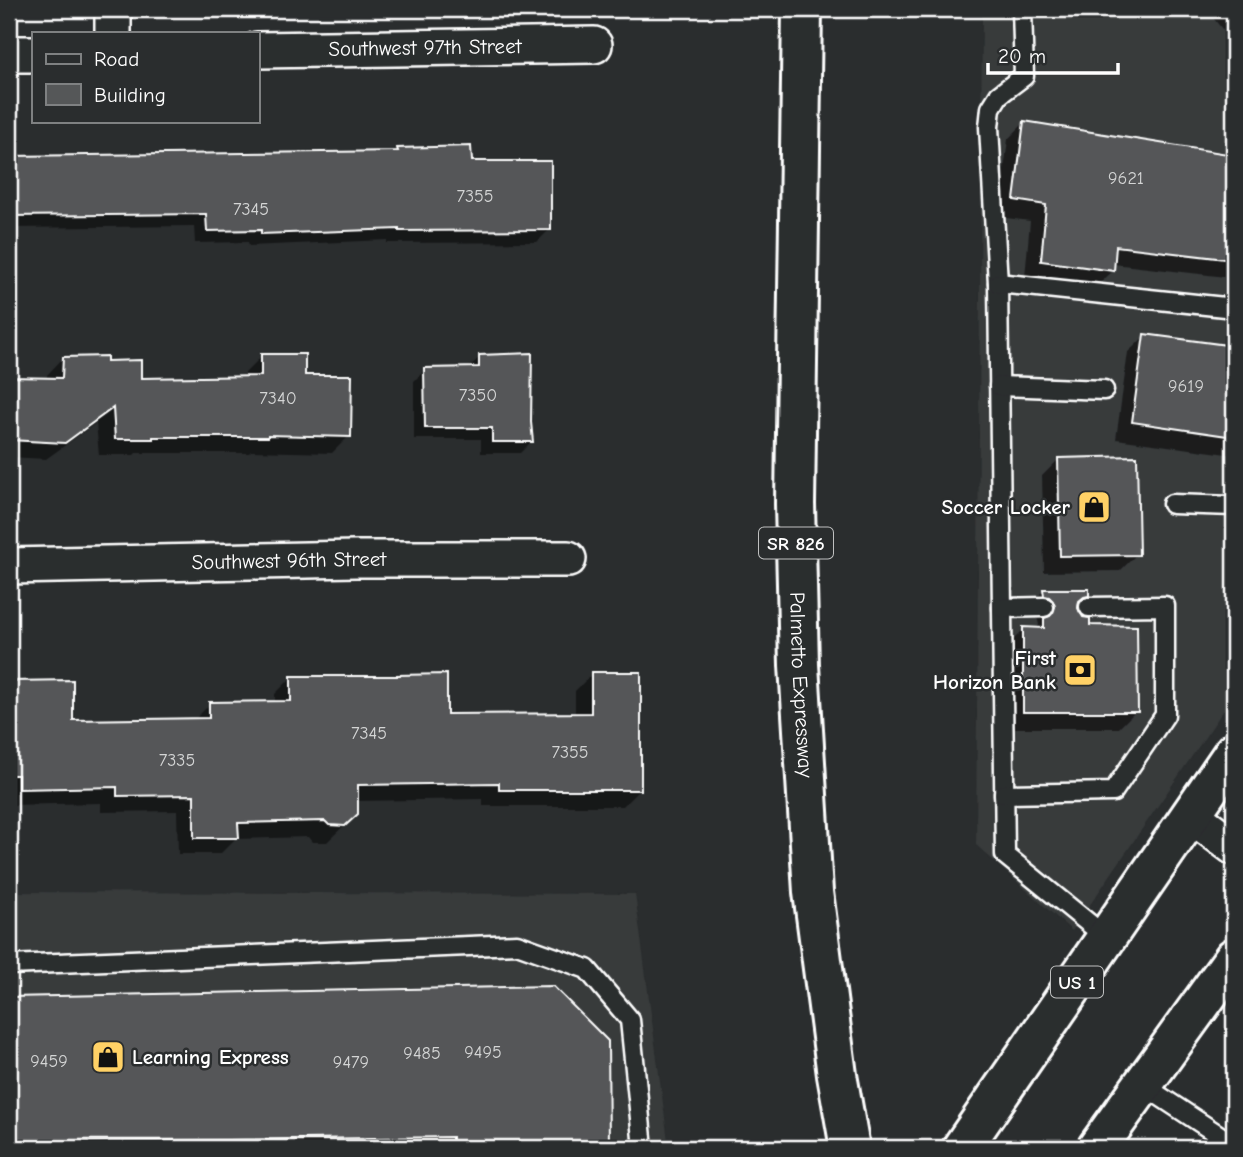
<svg xmlns="http://www.w3.org/2000/svg" width="1243" height="1157" font-family="'Comic Neue',sans-serif">
<rect width="100%" height="100%" fill="#2a2d2e"/>
<filter id="ink" filterUnits="userSpaceOnUse"><feTurbulence type="fractalNoise" baseFrequency=".0143" numOctaves="2"/><feDisplacementMap in="SourceGraphic" scale="14" xChannelSelector="R" yChannelSelector="G"/><feConvolveMatrix kernelMatrix="1 2 1 2 8 2 1 2 1" color-interpolation-filters="sRGB"/></filter>
<g filter="url(#ink)">
<g fill="#373a3b">
<path d="M982 9H1234V695L1072 931 976 845Z"/>
<path d="M9 892 635 894 669 1148H9Z"/>
</g>
<g fill="#0007">
<path d="M1206 9H1234V44Z"/>
<path d="M1025 122 1234 157V278L1113 264V271L1096 287 1025 277 1030 221 998 217 1008 139Z"/>
<path d="M398 150 470 163 550 229 537 242 387 243V240L249 246 248 242 195 243 194 226 9 228V158L395 153Z"/>
<path d="M1145 336 1234 348V455L1116 439 1128 352Z"/>
<path d="M262 356 304 377 349 436 332 453 251 451 249 453H136L134 455H99L96 423 46 459 9 457V379L47 380V375L63 358 105 363 140 379 245 378V373Z"/>
<path d="M480 357 529 422 532 441 520 453H481V439H414V381L425 370 467 369Z"/>
<path d="M1059 459 1137 554 1120 571 1044 572 1042 476Z"/>
<path d="M1044 590 1088 595 1076 606 1136 711 1119 728H1007V646L1024 629H1036L1039 625 1037 617 1027 607Z"/>
<path d="M592 674 640 789 623 806H483V799L356 801V814L327 842H312L308 837 235 839 220 854H178L177 811 101 812V803L9 805V684L10 683 71 722 194 720 210 704 275 703V694L292 677 446 716 575 715V691Z"/>
<path d="M552 988 606 1042 607 1148H9V999Z"/>
</g>
<g fill="#555758" stroke="#fff" stroke-width="2">
<path d="M1024 121 1234 155V260L1116 246 1114 271 1041 261 1046 205 1014 200Z"/>
<path d="M471 146 472 161H551V230L399 231V229L261 234V230L207 231 206 214 9 216V156L398 151 397 148Z"/>
<path d="M1144 334 1234 346V437L1132 422Z"/>
<path d="M532 353 531 422 533 442H492V428H425L424 368 479 367V355Z"/>
<path d="M261 354H305V375H352L351 437 268 435V437H153V439H115L113 408 65 443 9 440V377L62 378 63 357 107 356V361L141 360V378L261 376Z"/>
<path d="M1137 456 1139 555 1060 556 1058 458Z"/>
<path d="M1043 589H1089V596L1084 597 1079 601 1078 608 1083 617 1090 618V625L1137 626 1138 712H1023V627L1044 628V618L1050 616 1055 607 1053 601 1049 597 1044 596Z"/>
<path d="M591 672H641V790H499V783L358 785V814L345 826 329 825 325 821 238 823 239 838H194V795L117 796V787L18 789V775H9V681L73 680V720L209 718V702L291 701V676H397V675L447 674V714L591 713Z"/>
<path d="M553 986 608 1041 609 1148H452V1137L9 1143V997Z"/>
</g>
<g fill="none" stroke-linecap="round" stroke-linejoin="round">
<defs>
<g id="lane">
<path d="M1022 9 1024 76 999 95 991 108 989 127 998 283 1005 855 1107 938"/>
<path d="M998 283 1234 308"/>
<path d="M999 386 1104 390"/>
<path d="M1172 504 1234 506"/>
<path d="M1002 608 1044 607"/>
<path d="M1004 794 1113 792 1165 715V606L1089 607"/>
<path d="M9 965 517 944 587 969 630 1020 643 1148"/>
<path d="M1143 1085 1234 1145"/>
</g>
<g id="street">
<path d="M113 33V9"/>
<path id="s1" d="M257 50 594 45"/>
<path d="M9 54H33"/>
<path id="s2" d="M9 566 356 559H568"/>
<path d="M1191 815 1234 847"/>
</g>
<g id="highway">
<path id="s3" d="M802 9 795 504 799 665 813 892 837 1075 850 1148"/>
<path d="M962 1148 1234 752"/>
<path d="M1097 1148 1234 958"/>
</g>
</defs>
<use href="#lane" stroke="#fff" stroke-width="23"/>
<use href="#street" stroke="#fff" stroke-width="40"/>
<use href="#highway" stroke="#fff" stroke-width="44"/>
<use href="#lane" stroke="#2a2d2e" stroke-width="18"/>
<use href="#street" stroke="#2a2d2e" stroke-width="35"/>
<use href="#highway" stroke="#2a2d2e" stroke-width="38"/>
</g>
</g>
<defs>
<symbol id="shop-square" viewBox="-11 -11 22 22"><rect x="-9" y="-9" width="18" height="18" rx="4" fill="#ffd166" stroke="#2a2d2e"/><path d="M-5-2.5h2.3a2.7 3.5 0 0 1 5.4 0H5L5.5 6h-11ZM-1.5-2.5h3a1.5 2.3 0 0 0-3 0Z" fill="#111"/></symbol>
<symbol id="bank-square" viewBox="-11 -11 22 22"><rect x="-9" y="-9" width="18" height="18" rx="4" fill="#ffd166" stroke="#2a2d2e"/><path d="M-6-4H6V4H-6ZM0-2.3a2.3 2.3 0 1 0 0 4.6a2.3 2.3 0 1 0 0-4.6Z" fill="#111"/></symbol>
</defs>
<g fill-rule="evenodd">
<use href="#shop-square" x="1075" y="488" width="38" height="38"/>
<use href="#bank-square" x="1061" y="651" width="38" height="38"/>
<use href="#shop-square" x="89" y="1038" width="38" height="38"/>
</g>
<g text-anchor="middle" stroke-width="5" stroke-linejoin="round" paint-order="stroke">
<g font-size="18" fill="#d4d5d5">
<text x="1126" y="184">9621</text>
<text x="475" y="202">7355</text>
<text x="251" y="215">7345</text>
<text x="1186" y="392">9619</text>
<text x="478" y="401">7350</text>
<text x="278" y="404">7340</text>
<text x="369" y="739">7345</text>
<text x="570" y="758">7355</text>
<text x="177" y="766">7335</text>
<text x="483" y="1058">9495</text>
<text x="422" y="1059">9485</text>
<text x="49" y="1067">9459</text>
<text x="351" y="1068">9479</text>
</g>
<g fill="#2a2d2e" stroke="#bfc0c0" stroke-width="2">
<rect x="759" y="527.5" width="74" height="31" rx="5"/>
<rect x="1051" y="966.5" width="52" height="31" rx="5"/>
</g>
<g font-size="19" font-weight="bold" fill="#fff">
<text x="796" y="550">SR 826</text>
<text x="1077" y="989">US 1</text>
</g>
<g font-size="21" fill="#fff" stroke="#2a2d2e">
<text dy="7" stroke="none"><textPath href="#s1" startOffset="168">Southwest 97th Street</textPath></text>
<text dy="7" stroke="none"><textPath href="#s2" startOffset="280">Southwest 96th Street</textPath></text>
<text dy="7" stroke="none"><textPath href="#s3" startOffset="676">Palmetto Expressway</textPath></text>
</g>
<g font-size="21" font-weight="bold" fill="#fff" stroke="#2a2d2e" text-anchor="end">
<text x="1070" y="514">Soccer Locker</text>
<text x="1056" y="665">First<tspan x="1056" dy="24">Horizon Bank</tspan></text>
<text x="132" y="1064" text-anchor="start">Learning Express</text>
</g>
</g>
<rect width="1243" height="1157" fill="none" stroke="#2a2d2e" stroke-width="35"/>
<rect x="18" y="18" width="1208" height="1122" fill="none" stroke="#fff" stroke-width="2.5" filter="url(#ink)"/>
<rect x="32" y="32" width="228" height="91" fill="#2a2d2e" stroke="#7f8182" stroke-width="2"/>
<rect x="46" y="54" width="35" height="10" fill="#2a2d2e" stroke="#7f8182" stroke-width="2"/>
<text x="94" y="66" font-size="21" fill="#ffffff">Road</text>
<rect x="46" y="84" width="35" height="21" fill="#555758" stroke="#7f8182" stroke-width="2"/>
<text x="94" y="102" font-size="21" fill="#ffffff">Building</text>
<path d="M988 63v10h130v-10" fill="none" stroke="#ffffff" stroke-width="3.5"/>
<text x="998" y="63" font-size="21" fill="#ffffff" stroke="#2a2d2e" stroke-width="5" paint-order="stroke">20 m</text>
</svg>
